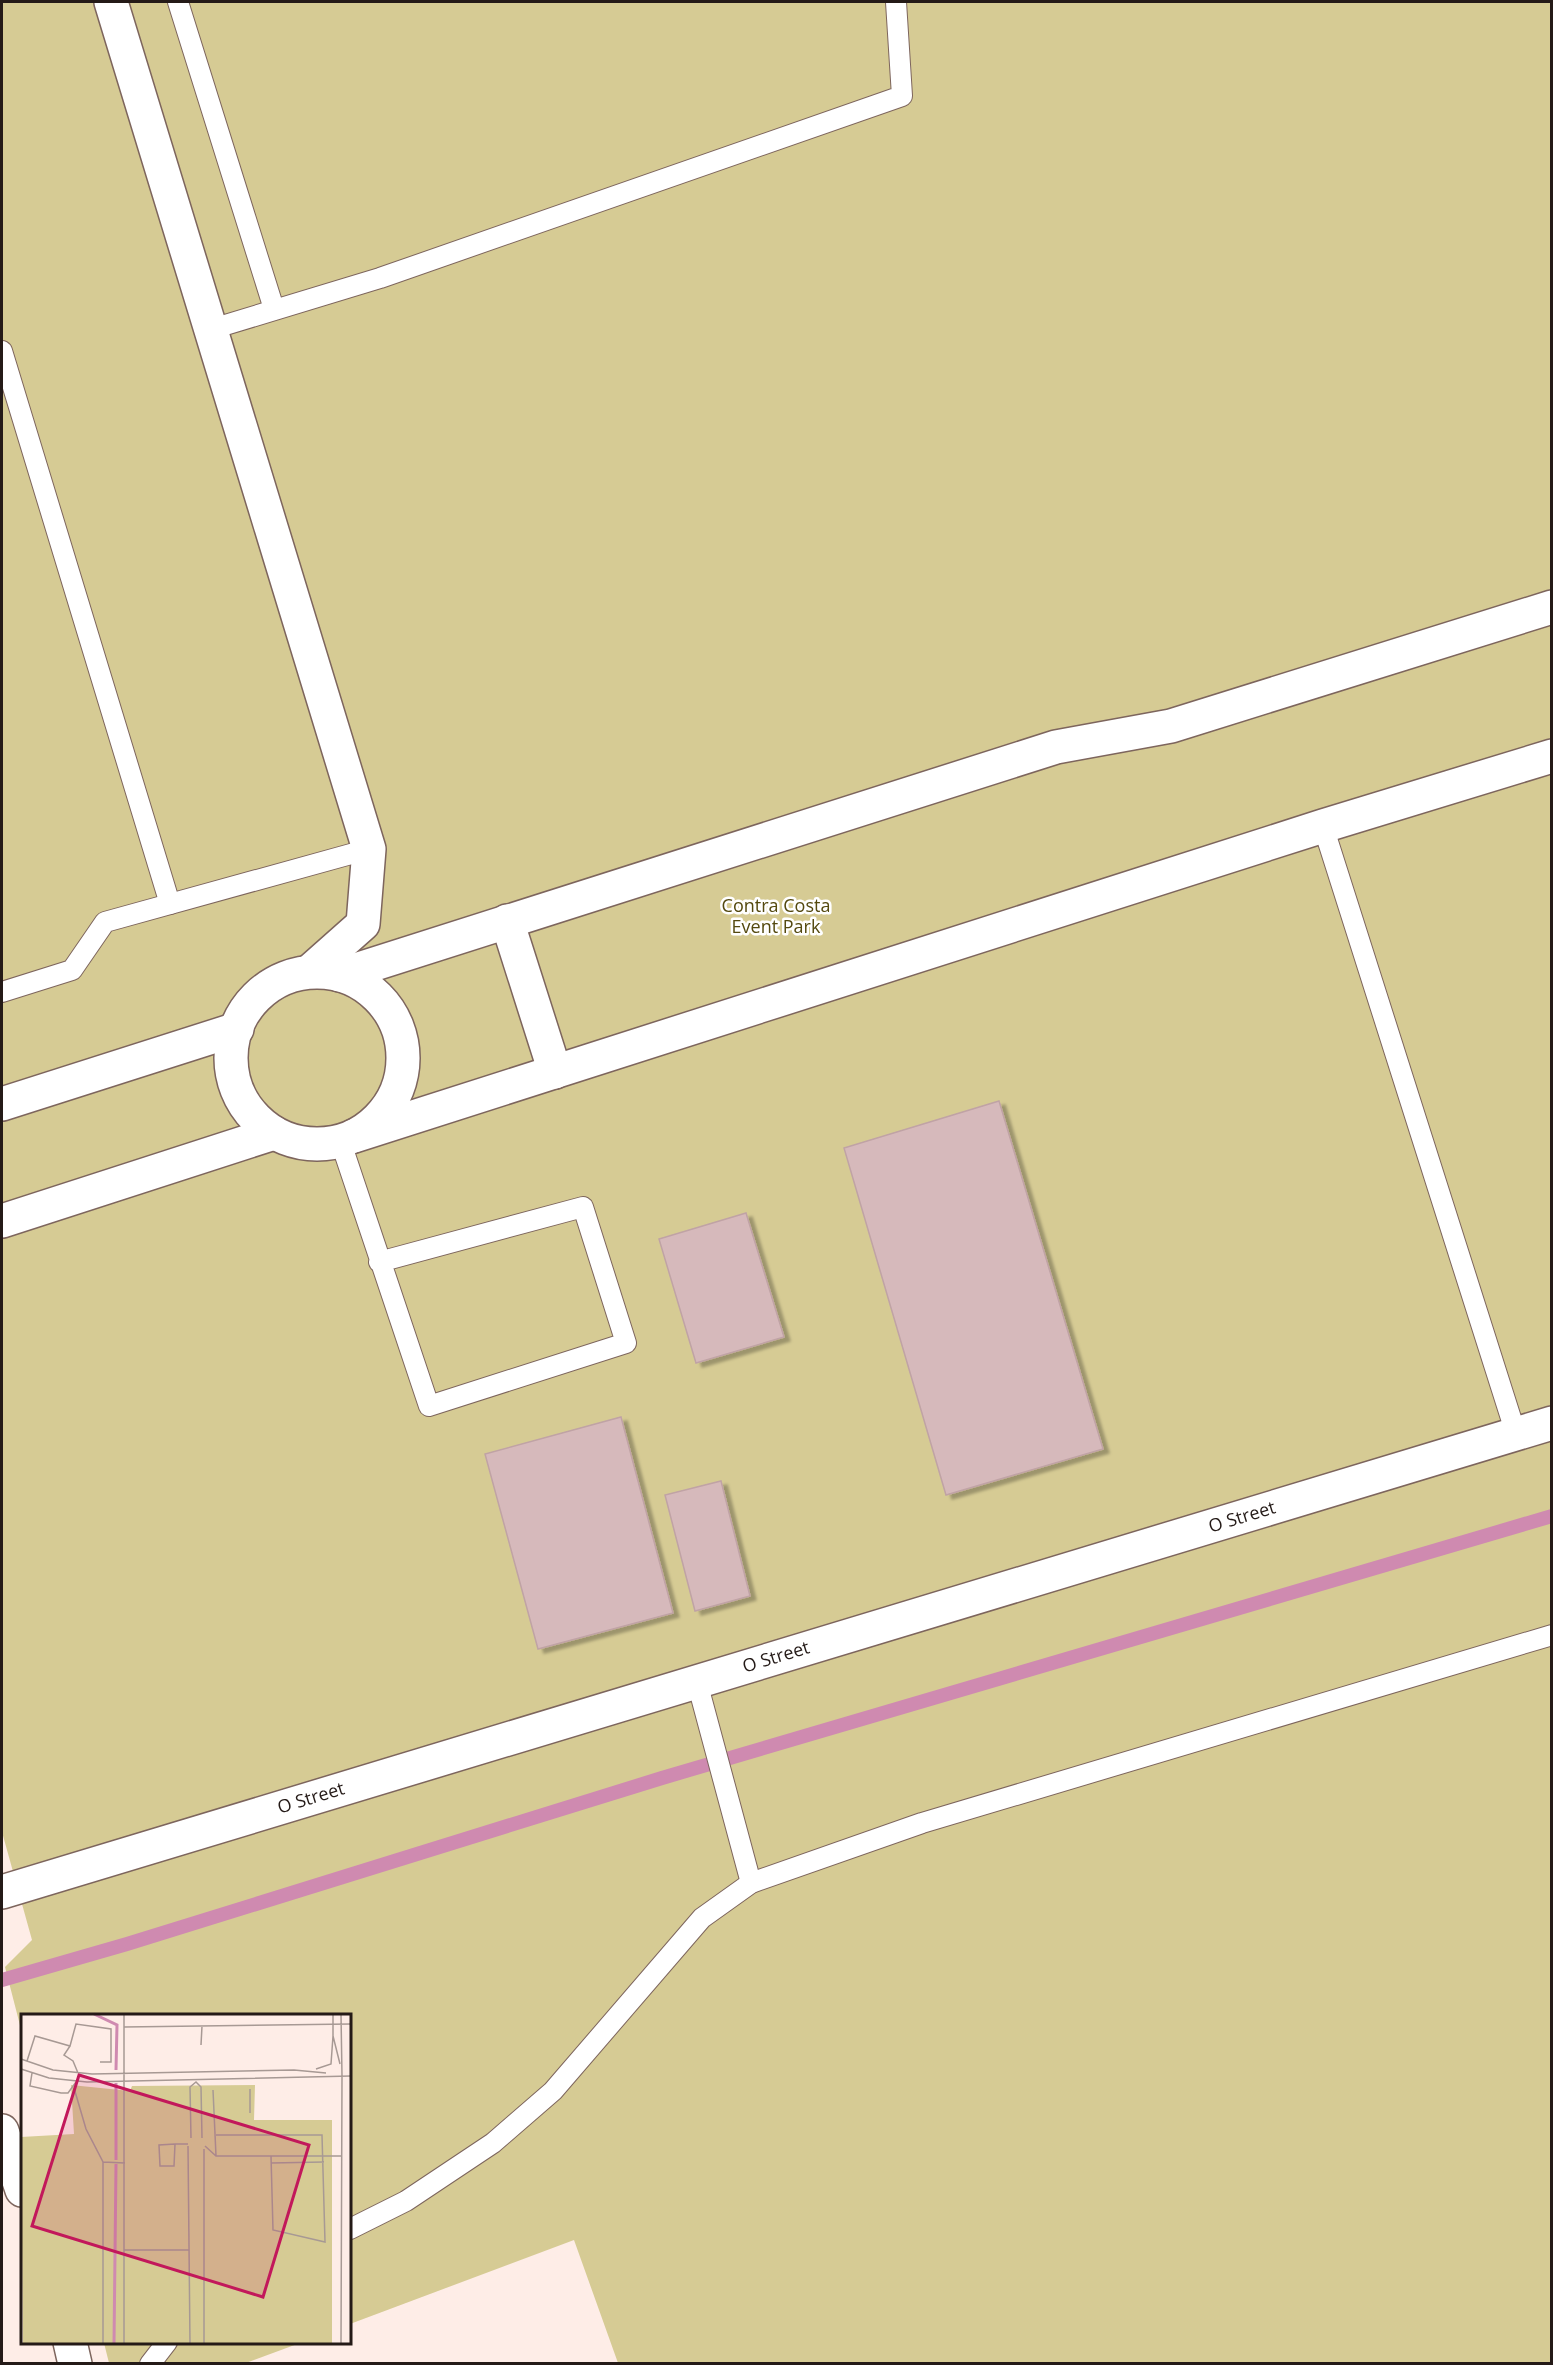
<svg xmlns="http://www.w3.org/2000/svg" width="1553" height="2365" font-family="'Open Sans',sans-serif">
<defs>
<filter id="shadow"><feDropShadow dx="6" dy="4" stdDeviation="1.5" flood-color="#0004"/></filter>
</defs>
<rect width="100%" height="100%" fill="#feede7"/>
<g fill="#d6cb94">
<path d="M2 2H1551V2363H618L574 2240 350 2324V2016H22V2033L5 1967 32 1940 2 1832Z"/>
<path d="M104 2343H300L243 2364 109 2363Z"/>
</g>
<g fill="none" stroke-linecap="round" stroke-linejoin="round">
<path stroke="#cf8ab0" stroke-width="14" d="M2 1980 127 1944 662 1778 1552 1516"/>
</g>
<g fill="#d6b9bb" stroke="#c0a3a5" stroke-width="1.5" filter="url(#shadow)">
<path d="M999 1101 1103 1449 946 1495 844 1148Z"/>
<path d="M746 1213 784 1337 696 1363 659 1239Z"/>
<path d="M621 1417 673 1613 538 1649 485 1454Z"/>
<path d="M721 1481 750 1596 695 1611 665 1495Z"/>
</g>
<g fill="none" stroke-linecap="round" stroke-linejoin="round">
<defs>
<g id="lane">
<path d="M178 2 274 309"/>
<path d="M212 329 380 278 902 96 896 2"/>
<path d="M2 351 170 904"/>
<path d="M1323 826 1516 1434"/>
<path d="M2 992 72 970 105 922 369 849"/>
<path d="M340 1140 429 1406 626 1343 583 1207 379 1262"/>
<path d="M697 1682 751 1883"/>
<path d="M350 2229 406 2201 493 2143 553 2091 702 1918 751 1883 922 1823 1552 1635"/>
<path d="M150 2364 167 2342"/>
</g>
<g id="street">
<path d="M111 2 369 849 363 924 310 971"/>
<path d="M507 921 555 1072"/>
<circle cx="317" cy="1058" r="86"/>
<path d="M340 975 1056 747 1171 726 1552 607"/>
<path d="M2 1104 237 1029"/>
<path d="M354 1136 1323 826 1552 756"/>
<path d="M2 1221 274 1133"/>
<path d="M2 1892 1552 1423"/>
</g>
<g id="secondary">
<path d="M2 2131 22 2190"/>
<path d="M70 2342 75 2364"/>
</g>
</defs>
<use href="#lane" stroke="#7d655d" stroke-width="22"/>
<use href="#street" stroke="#7d655d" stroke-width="36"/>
<use href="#secondary" stroke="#7d655d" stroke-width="36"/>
<use href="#lane" stroke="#fff" stroke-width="20"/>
<use href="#street" stroke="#fff" stroke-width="33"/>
<use href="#secondary" stroke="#fff" stroke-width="33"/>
</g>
<g text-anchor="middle" stroke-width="5" stroke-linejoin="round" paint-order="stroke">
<g font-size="18" fill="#54490f" stroke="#fff">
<text x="776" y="912">Contra Costa<tspan x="776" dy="21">Event Park</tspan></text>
</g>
<g font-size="18" fill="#241a17" stroke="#fff">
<text transform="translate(1242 1517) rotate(-17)" y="6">O Street</text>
<text transform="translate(776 1657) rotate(-17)" y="6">O Street</text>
<text transform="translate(311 1798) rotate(-17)" y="6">O Street</text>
</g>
</g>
<g transform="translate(21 2014)">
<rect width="330" height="330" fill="#feede7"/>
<path d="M50 71 109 77 111 72 234 71 233 106H311V330H2L0 123 53 120Z" fill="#d6cb94"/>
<path fill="none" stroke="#cf8ab0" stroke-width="3" d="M73 0 96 11 95 56M95 146V69M93 330 95 150"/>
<path fill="none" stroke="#a79994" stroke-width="1.5" d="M103 0V330M312 0V22L319 50M320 0 321 62M103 13 330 10M180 31 181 12M49 32 43 41 52 47 57 59M0 45 32 56 71 60 273 56 305 59M6 47 14 22 49 32 55 10 90 15V48H79M0 55 28 64 66 68 330 62M295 55 310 50 312 22M11 59 9 72 40 79H47L55 68M53 74 65 115 82 148V330M229 75V99M192 76 195 142M195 121H301L304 228 252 216 250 142M170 124 169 73 175 68 180 73 181 124M154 130 153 152H139L138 131 154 130H167M167 132 169 330M184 132 195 142H321M183 135V330M82 148 104 149M250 149 303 148M103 236H168M320 330 321 62"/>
<path fill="#c2185b" fill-opacity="0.15" stroke="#c2185b" stroke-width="3" d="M58 61 288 131 242 283 11 212Z"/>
<rect width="330" height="330" fill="none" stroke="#241a17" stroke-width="3"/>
</g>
<rect width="1553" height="2365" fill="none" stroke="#241a17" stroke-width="6"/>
</svg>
